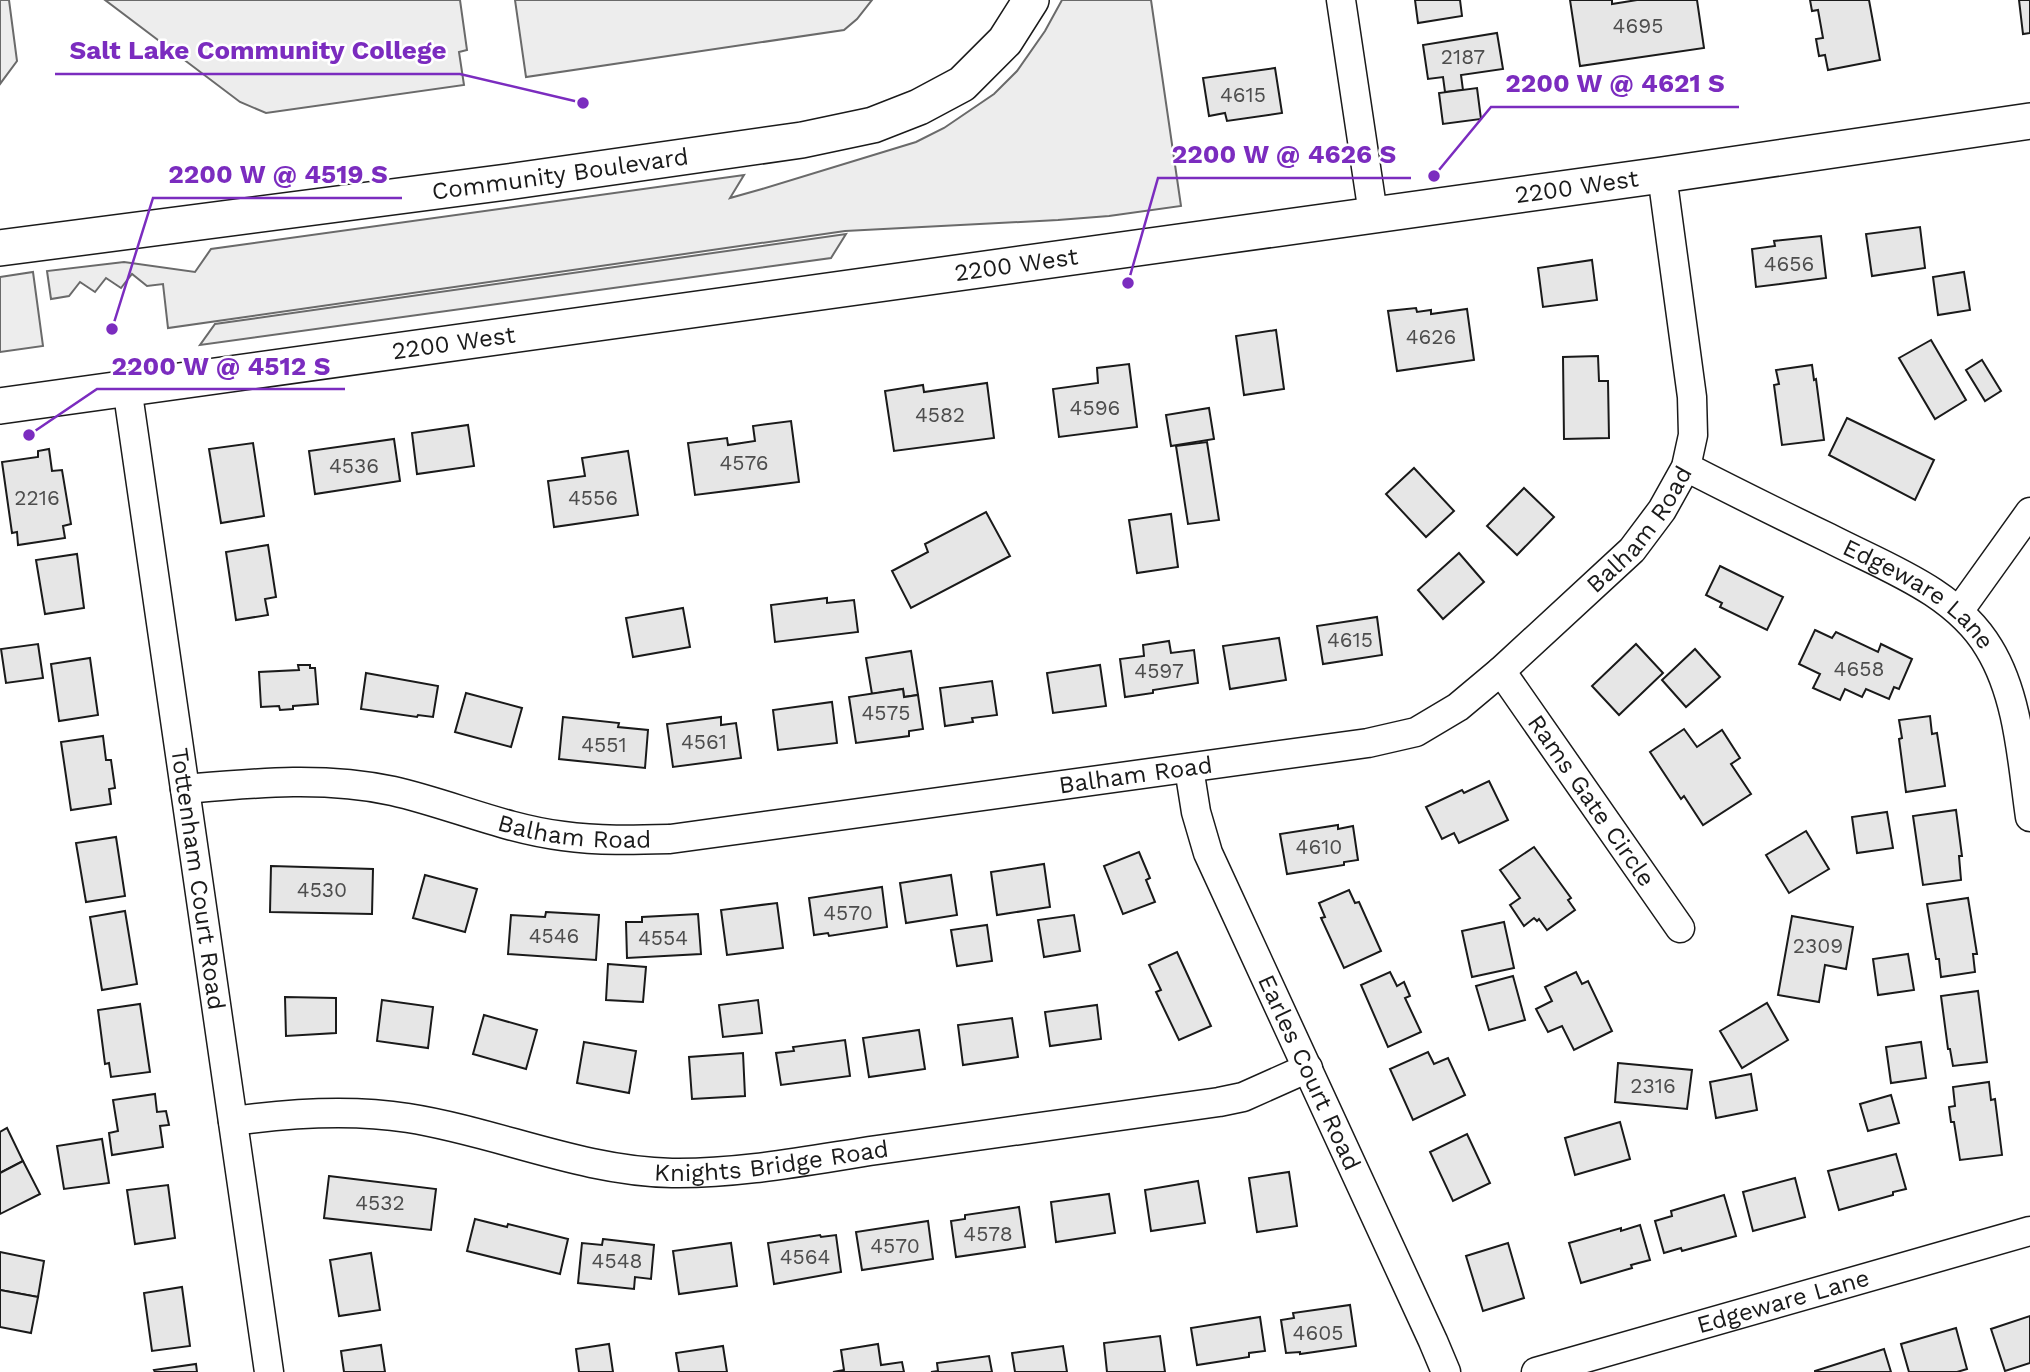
<svg xmlns="http://www.w3.org/2000/svg" width="2030" height="1372" font-family="'Work Sans',sans-serif">
<rect width="100%" height="100%" fill="#fff"/>
<g fill="#ededed" stroke="#6a6a6a" stroke-width="2">
<path d="M0 0H9L17 61 0 84Z"/>
<path d="M105 0H460L467 50 459 52 464 85 266 113 240 102Z"/>
<path d="M515 0H872L857 19 844 30 526 77Z"/>
<path d="M1062 0H1151L1181 206 1109 216 1058 220 845 231 168 328 163 284 147 286 132 274 121 288 106 278 95 292 80 282 69 296 51 299 47 271 124 262 195 272 211 249 744 175 730 198 762 189 916 142 944 128 994 94 1017 71 1045 31Z"/>
<path d="M846 234 831 258 200 345 215 324Z"/>
<path d="M33 272 43 346 0 352V277Z"/>
</g>
<g fill="#e6e6e6" stroke="#1a1a1a" stroke-width="2">
<path d="M1415 0H1460L1462 16 1418 23Z"/>
<path d="M1570 0H1612V4L1637 0H1697L1704 48 1580 66Z"/>
<path d="M1810 0H1869L1880 60 1828 70 1825 55 1819 56 1816 39 1823 38 1818 10 1812 11Z"/>
<path d="M2019 0H2030V33L2023 34Z"/>
<path d="M1497 33 1503 69 1461 75 1463 90 1445 92 1443 77 1428 79 1423 45Z"/>
<path d="M1275 68 1282 113 1227 121 1225 113 1209 116 1203 78Z"/>
<path d="M1477 88 1481 119 1443 124 1439 93Z"/>
<path d="M1920 227 1925 268 1872 276 1866 234Z"/>
<path d="M1821 236 1826 278 1756 287 1752 249 1775 246 1774 241Z"/>
<path d="M1592 260 1597 300 1543 307 1538 268Z"/>
<path d="M1964 272 1970 310 1938 315 1933 277Z"/>
<path d="M1416 308 1417 312 1431 310V314L1467 309 1474 360 1397 371 1388 311Z"/>
<path d="M1276 330 1284 389 1244 395 1236 336Z"/>
<path d="M1931 340 1966 400 1935 419 1899 358Z"/>
<path d="M1598 356 1599 381H1608L1609 438 1564 439 1563 357Z"/>
<path d="M1982 360 2001 391 1985 401 1966 370Z"/>
<path d="M1129 364 1137 427 1059 437 1053 389 1098 383 1097 368Z"/>
<path d="M1812 365 1814 380 1816 379 1824 440 1782 445 1774 385 1779 384 1776 370Z"/>
<path d="M987 383 994 438 894 451 885 391 923 385 924 392Z"/>
<path d="M1209 408 1214 439 1171 446 1166 415Z"/>
<path d="M1847 418 1934 460 1915 500 1829 455Z"/>
<path d="M791 421 799 482 695 495 688 443 727 438 728 445 755 441 753 426Z"/>
<path d="M468 425 474 466 417 474 412 433Z"/>
<path d="M394 439 400 481 315 494 309 451Z"/>
<path d="M1207 442 1219 520 1188 524 1176 446Z"/>
<path d="M253 443 264 516 221 523 209 449Z"/>
<path d="M49 449 52 471 62 470 71 524 63 526 65 538 18 545 17 532 12 533 2 462 38 457V451Z"/>
<path d="M628 451 638 515 554 527 548 481 585 476 582 458Z"/>
<path d="M1414 468 1454 511 1426 537 1386 494Z"/>
<path d="M1524 488 1554 517 1517 555 1487 526Z"/>
<path d="M986 512 1010 556 911 608 892 571 928 552 925 544Z"/>
<path d="M1171 514 1178 567 1137 573 1129 520Z"/>
<path d="M268 545 276 597 265 599 268 615 236 620 226 552Z"/>
<path d="M1459 553 1484 582 1443 619 1418 590Z"/>
<path d="M77 554 84 608 45 614 36 560Z"/>
<path d="M1720 566 1783 597 1767 630 1720 607 1722 603 1706 595Z"/>
<path d="M827 598V603L854 600 858 632 775 642 771 605Z"/>
<path d="M683 608 690 647 633 657 626 618Z"/>
<path d="M1377 617 1382 655 1323 664 1317 626Z"/>
<path d="M1815 630 1832 638 1836 632 1878 652 1881 644 1912 659 1899 689 1894 687 1889 699 1866 689 1862 697 1845 689 1840 700 1813 688 1820 674 1799 664Z"/>
<path d="M1279 638 1286 680 1230 689 1223 646Z"/>
<path d="M1169 641 1171 653 1194 650 1198 683 1153 690V693L1125 697 1120 659 1144 656 1143 645Z"/>
<path d="M38 644 43 678 6 683 1 649Z"/>
<path d="M1636 644 1663 673 1619 715 1592 686Z"/>
<path d="M1695 649 1720 677 1686 707 1662 680Z"/>
<path d="M911 651 918 695 904 697 903 689 872 694 866 658Z"/>
<path d="M90 658 98 715 59 721 51 664Z"/>
<path d="M298 665H310V668H315L318 704 293 706V709L280 710 279 706 261 707 259 672 299 670Z"/>
<path d="M1100 665 1106 706 1053 713 1047 673Z"/>
<path d="M366 673 438 686 433 717 418 715 417 717 361 709Z"/>
<path d="M992 681 997 715 972 718 973 722 945 726 940 688Z"/>
<path d="M903 689 904 697 918 695 923 729 909 731V736L856 743 849 697Z"/>
<path d="M466 693 522 708 511 747 455 732Z"/>
<path d="M832 702 837 743 778 750 773 710Z"/>
<path d="M1930 716 1932 734 1937 733 1945 786 1906 792 1899 739 1902 738 1899 720Z"/>
<path d="M563 717 619 723 618 727 648 730 645 768 559 759Z"/>
<path d="M721 717V725L736 723 741 758 673 767 667 724Z"/>
<path d="M1684 729 1697 747 1722 730 1740 758 1731 764 1751 794 1703 825 1684 796 1681 799 1650 752Z"/>
<path d="M103 736 106 760H111L115 788 109 789 111 804 71 810 61 742Z"/>
<path d="M1489 781 1508 820 1459 843 1454 833 1442 839 1426 807 1462 790 1464 793Z"/>
<path d="M1956 810 1962 856H1959L1961 880 1923 885 1913 816Z"/>
<path d="M1887 812 1893 848 1857 853 1852 817Z"/>
<path d="M1338 825V829L1353 826 1358 860 1344 862V865L1287 874 1280 834Z"/>
<path d="M1806 831 1829 869 1789 893 1766 855Z"/>
<path d="M116 837 125 896 86 902 76 843Z"/>
<path d="M1534 847 1571 898 1568 900 1575 910 1547 930 1539 919 1537 921 1534 918 1524 926 1510 905 1520 898 1500 870Z"/>
<path d="M1139 852 1150 878 1146 880 1155 902 1123 914 1104 866Z"/>
<path d="M1044 864 1050 907 997 915 991 872Z"/>
<path d="M271 866 373 869 372 914 270 912Z"/>
<path d="M425 875 477 889 465 932 413 918Z"/>
<path d="M951 875 957 915 906 923 900 883Z"/>
<path d="M882 887 887 927 829 936 828 933 814 935 809 898Z"/>
<path d="M1349 890 1355 903 1359 902 1381 951 1344 968 1321 918 1325 917 1319 903Z"/>
<path d="M1968 898 1977 954H1973L1975 972 1941 977 1939 959H1936L1927 904Z"/>
<path d="M777 903 783 948 727 955 721 910Z"/>
<path d="M125 911 137 984 102 990 90 917Z"/>
<path d="M546 912 599 915 596 960 508 954 511 915 545 917Z"/>
<path d="M698 914 701 954 627 958 626 922H642V917Z"/>
<path d="M1074 915 1080 951 1044 957 1038 920Z"/>
<path d="M1792 916 1853 927 1846 969 1825 965 1819 1002 1778 995Z"/>
<path d="M1504 922 1514 968 1472 977 1462 931Z"/>
<path d="M987 925 992 961 957 966 951 930Z"/>
<path d="M1177 952 1211 1026 1179 1040 1156 992 1161 990 1149 965Z"/>
<path d="M1908 954 1914 990 1878 995 1873 959Z"/>
<path d="M608 964 646 967 643 1002 606 1000Z"/>
<path d="M1390 972 1397 986 1404 982 1410 996 1405 998 1421 1032 1388 1047 1361 985Z"/>
<path d="M1576 972 1582 984 1588 981 1612 1031 1574 1050 1562 1026 1548 1032 1536 1009 1552 1001 1545 987Z"/>
<path d="M1513 976 1525 1020 1489 1030 1476 986Z"/>
<path d="M1978 991 1987 1062 1953 1066 1950 1049H1948L1941 996Z"/>
<path d="M285 997 336 998V1033L286 1036Z"/>
<path d="M382 1000 433 1007 428 1048 377 1041Z"/>
<path d="M758 1000 762 1033 723 1037 719 1005Z"/>
<path d="M1767 1003 1788 1040 1742 1068 1720 1031Z"/>
<path d="M140 1004 150 1072 111 1077 109 1063 105 1064 98 1010Z"/>
<path d="M1097 1005 1101 1039 1050 1046 1045 1012Z"/>
<path d="M484 1015 537 1030 526 1069 473 1054Z"/>
<path d="M1012 1018 1018 1057 963 1065 958 1025Z"/>
<path d="M919 1030 925 1069 869 1077 863 1038Z"/>
<path d="M845 1040 850 1076 781 1085 776 1053 794 1051 793 1047Z"/>
<path d="M584 1042 636 1051 629 1093 577 1083Z"/>
<path d="M1921 1042 1926 1078 1891 1083 1886 1047Z"/>
<path d="M1428 1052 1434 1064 1448 1058 1465 1095 1413 1120 1390 1069Z"/>
<path d="M743 1053 745 1096 692 1099 689 1057Z"/>
<path d="M1618 1063 1692 1070 1687 1109 1615 1102Z"/>
<path d="M1751 1074 1757 1110 1716 1118 1710 1082Z"/>
<path d="M1989 1082 1991 1100 1995 1099 2002 1155 1960 1160 1954 1122H1951L1949 1107 1955 1106 1953 1087Z"/>
<path d="M155 1094 157 1112 166 1111 169 1125 160 1126 163 1147 112 1155 109 1133 118 1131 113 1100Z"/>
<path d="M1891 1095 1899 1123 1868 1131 1860 1104Z"/>
<path d="M1620 1122 1630 1159 1575 1175 1565 1138Z"/>
<path d="M7 1128 23 1161 0 1173V1132Z"/>
<path d="M1467 1134 1490 1183 1453 1201 1430 1152Z"/>
<path d="M102 1139 109 1183 64 1189 57 1146Z"/>
<path d="M1896 1154 1906 1189 1893 1192V1195L1839 1210 1828 1171Z"/>
<path d="M23 1161 40 1194 0 1214V1173Z"/>
<path d="M1289 1172 1297 1226 1257 1232 1249 1178Z"/>
<path d="M329 1176 436 1189 431 1230 324 1218Z"/>
<path d="M1795 1178 1805 1217 1753 1231 1743 1192Z"/>
<path d="M1198 1181 1205 1223 1151 1231 1145 1190Z"/>
<path d="M168 1185 175 1238 135 1244 127 1190Z"/>
<path d="M1109 1194 1115 1233 1056 1242 1051 1202Z"/>
<path d="M1724 1195 1736 1236 1682 1251 1681 1248 1664 1253 1655 1221 1672 1216 1671 1211Z"/>
<path d="M1019 1207 1025 1247 956 1257 951 1221 965 1219V1215Z"/>
<path d="M475 1219 507 1227 508 1224 568 1239 560 1274 467 1251Z"/>
<path d="M928 1221 933 1259 862 1270 856 1232Z"/>
<path d="M1640 1225 1650 1260 1631 1265 1632 1268 1581 1283 1569 1243 1621 1228V1231Z"/>
<path d="M820 1235 821 1237 836 1235 841 1272 774 1284 768 1243Z"/>
<path d="M603 1239 654 1245 651 1279 635 1277 634 1289 578 1283 582 1243 602 1245Z"/>
<path d="M731 1243 737 1286 679 1294 673 1251Z"/>
<path d="M1508 1243 1524 1298 1483 1311 1466 1256Z"/>
<path d="M0 1252 44 1261 38 1297 0 1290Z"/>
<path d="M371 1253 380 1310 339 1316 330 1260Z"/>
<path d="M182 1287 190 1346 152 1351 144 1293Z"/>
<path d="M0 1290 38 1297 31 1333 0 1327Z"/>
<path d="M1350 1305 1356 1346 1300 1354V1352L1286 1353 1281 1320 1294 1318 1293 1313Z"/>
<path d="M2030 1316V1363L2005 1371 1991 1329Z"/>
<path d="M1260 1317 1265 1351 1249 1353V1357L1197 1365 1191 1328Z"/>
<path d="M1956 1328 1967 1369 1957 1372H1909L1901 1344Z"/>
<path d="M1160 1336 1165 1372H1107L1104 1343Z"/>
<path d="M609 1344 613 1372H579L576 1349Z"/>
<path d="M878 1344 881 1365 902 1362 904 1372H833L844 1370 841 1350Z"/>
<path d="M381 1345 385 1372H344L341 1351Z"/>
<path d="M723 1346 727 1372H679L676 1353Z"/>
<path d="M1063 1346 1067 1372H1015L1012 1353Z"/>
<path d="M1884 1349 1891 1372H1815V1371Z"/>
<path d="M989 1356 992 1372H931L938 1371 937 1363Z"/>
<path d="M196 1364 197 1372H155L154 1370Z"/>
</g>
<g fill="none" stroke-linecap="round" stroke-linejoin="round">
<defs>
<g id="minor">
<path d="M1341 0 1373 214"/>
<path id="s1" d="M127 387 269 1372"/>
<path id="s2" d="M1686 467C1733 491 1781 515 1829 538 1885 567 1955 591 1989 648 2019 697 2022 762 2030 817"/>
<path d="M1959 611 2030 512"/>
<path id="s3" d="M1501 671 1680 928"/>
<path id="s4" d="M1189 768 1196 812 1208 853 1433 1341 1446 1372"/>
<path id="s5" d="M185 789C254 783 324 776 393 791 450 804 505 829 563 836 599 841 634 840 670 839L1368 743 1416 732 1458 707 1501 671 1632 550 1662 510 1686 467 1693 435 1692 397 1662 175"/>
<path id="s6" d="M233 1121C290 1113 351 1109 408 1118 497 1132 580 1171 672 1173 740 1174 810 1160 877 1150 991 1134 1105 1118 1219 1102L1243 1097 1308 1068"/>
<path id="s7" d="M1536 1372 2030 1231"/>
</g>
<g id="tertiary">
<path id="s8" d="M0 248 507 182 802 140 873 125 919 107 962 84 1005 41 1031 0"/>
<path id="s9" d="M0 406 1662 175 2030 121"/>
</g>
</defs>
<use href="#minor" stroke="#1a1a1a" stroke-width="31"/>
<use href="#tertiary" stroke="#1a1a1a" stroke-width="38"/>
<use href="#minor" stroke="#fff" stroke-width="28"/>
<use href="#tertiary" stroke="#fff" stroke-width="35"/>
</g>
<g text-anchor="middle" stroke-width="5" stroke-linejoin="round" paint-order="stroke">
<g font-size="21" fill="#4d4d4d">
<text x="1638" y="33">4695</text>
<text x="1463" y="64">2187</text>
<text x="1243" y="102">4615</text>
<text x="1789" y="271">4656</text>
<text x="1431" y="344">4626</text>
<text x="1095" y="415">4596</text>
<text x="940" y="422">4582</text>
<text x="744" y="470">4576</text>
<text x="354" y="473">4536</text>
<text x="37" y="505">2216</text>
<text x="593" y="505">4556</text>
<text x="1350" y="647">4615</text>
<text x="1859" y="676">4658</text>
<text x="1159" y="678">4597</text>
<text x="886" y="720">4575</text>
<text x="704" y="749">4561</text>
<text x="604" y="752">4551</text>
<text x="1319" y="854">4610</text>
<text x="322" y="897">4530</text>
<text x="848" y="920">4570</text>
<text x="554" y="943">4546</text>
<text x="663" y="945">4554</text>
<text x="1818" y="953">2309</text>
<text x="1653" y="1093">2316</text>
<text x="380" y="1210">4532</text>
<text x="988" y="1241">4578</text>
<text x="895" y="1253">4570</text>
<text x="805" y="1264">4564</text>
<text x="617" y="1268">4548</text>
<text x="1318" y="1340">4605</text>
</g>
<g font-size="24" fill="#1a1a1a" stroke="#fff">
<text dy="8" stroke="none"><textPath href="#s8" startOffset="565">Community Boulevard</textPath></text>
<text dy="8" stroke="none"><textPath href="#s9" startOffset="1592">2200 West</textPath></text>
<text dy="8" stroke="none"><textPath href="#s9" startOffset="1026">2200 West</textPath></text>
<text dy="8" stroke="none"><textPath href="#s9" startOffset="458">2200 West</textPath></text>
<text dy="8" stroke="none"><textPath href="#s5" startOffset="1550">Balham Road</textPath></text>
<text dy="8" stroke="none"><textPath href="#s2" startOffset="266">Edgeware Lane</textPath></text>
<text dy="8" stroke="none"><textPath href="#s5" startOffset="962">Balham Road</textPath></text>
<text dy="8" stroke="none"><textPath href="#s3" startOffset="158">Rams Gate Circle</textPath></text>
<text dy="8" stroke="none"><textPath href="#s5" startOffset="396">Balham Road</textPath></text>
<text dy="8" stroke="none"><textPath href="#s1" startOffset="497">Tottenham Court Road</textPath></text>
<text dy="8" stroke="none"><textPath href="#s4" startOffset="329">Earles Court Road</textPath></text>
<text dy="8" stroke="none"><textPath href="#s6" startOffset="546">Knights Bridge Road</textPath></text>
<text dy="8" stroke="none"><textPath href="#s7" startOffset="257">Edgeware Lane</textPath></text>
</g>
</g>
<path fill="none" stroke="#7b2cbf" stroke-width="2.5" d="M583 103L460 74H55M1434 176L1491 107H1739M1128 283L1158 178H1411M112 329L153 198H402M29 435L97 389H345"/>
<g fill="#7b2cbf" stroke="#fff" stroke-width="2.5">
<circle cx="583" cy="103" r="7"/>
<circle cx="1434" cy="176" r="7"/>
<circle cx="1128" cy="283" r="7"/>
<circle cx="112" cy="329" r="7"/>
<circle cx="29" cy="435" r="7"/>
</g>
<g font-size="26" text-anchor="middle" font-weight="bold" fill="#7b2cbf" stroke="#fff" stroke-width="5" stroke-linejoin="round" paint-order="stroke">
<text x="258" y="59">Salt Lake Community College</text>
<text x="1615" y="92">2200 W @ 4621 S</text>
<text x="1284" y="163">2200 W @ 4626 S</text>
<text x="278" y="183">2200 W @ 4519 S</text>
<text x="221" y="375">2200 W @ 4512 S</text>
</g>
</svg>
